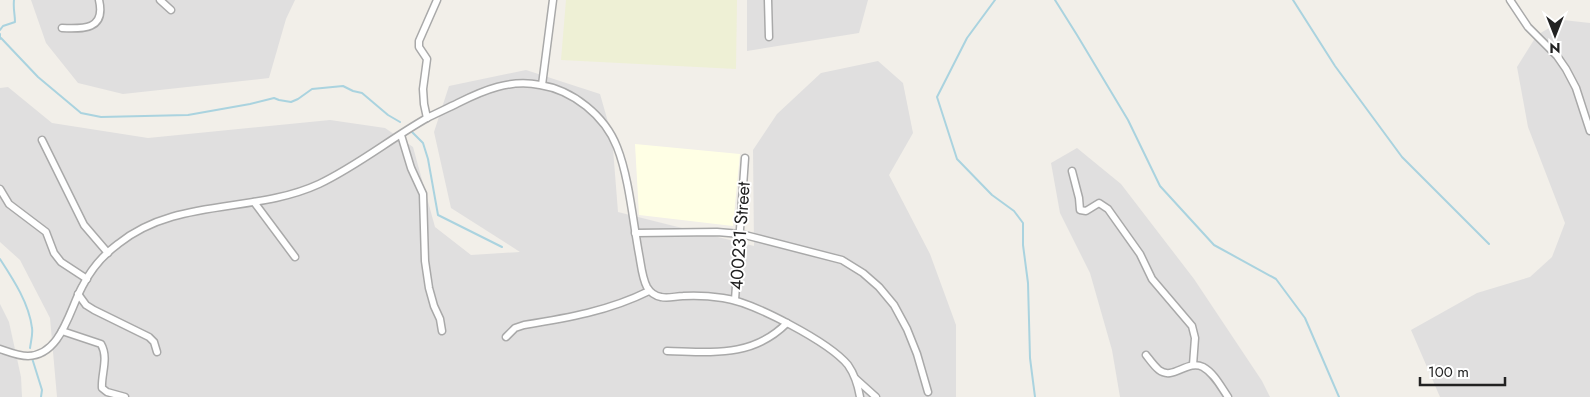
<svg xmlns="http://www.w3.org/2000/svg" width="1590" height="397" font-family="Jost,sans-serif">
<rect width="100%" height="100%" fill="#f2efe9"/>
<g fill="#e0dfdf">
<path d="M31 0H295L286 19 269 78 123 94 78 83 46 43Z"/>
<path d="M747 0H868L859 33 747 51Z"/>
<path d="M1563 20 1590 23V397H1440L1411 330 1477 293 1530 277 1552 257 1565 223 1528 127 1517 67 1537 35Z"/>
<path d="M878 61 903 83 913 133 889 175 930 254 956 325V397H57L50 318 20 260 0 242V88L8 87 52 123 148 138 330 120 385 128 413 147 435 227 471 255 520 252 451 208 434 132 449 86 526 70 600 94 612 136 618 212 754 246 753 150 777 114 821 73Z"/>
<path d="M1077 148 1121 184 1194 279 1262 381 1270 397H1120L1112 350 1090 273 1060 213 1051 163Z"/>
<path d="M0 304 9 322 21 377 22 397H0Z"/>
</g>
<path fill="#ffffe5" d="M635 144 740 154 733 226 639 215Z"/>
<path fill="#eef0d5" d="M566 0H737L736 69 561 60Z"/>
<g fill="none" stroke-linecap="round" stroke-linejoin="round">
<g stroke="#aad3df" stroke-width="2">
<path d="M995 0 967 38 937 97 957 159 992 195 1014 211 1023 223V245L1028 283 1030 358 1035 397"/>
<path d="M1055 0 1077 35 1128 120 1160 186 1214 245 1276 279 1305 318 1339 397"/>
<path d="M1293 0 1335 66 1402 157 1489 244"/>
<path d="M0 30 3 26 15 22C15 14 13 9 14 0"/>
<path d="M0 34V39"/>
<path d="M1 38 38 77 81 113 101 117 188 115 250 104 274 98 279 100 291 102 298 99 312 89 343 86 353 91 362 93 388 115 400 122"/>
<path d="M411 131 423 143 428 159 438 215 502 247"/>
<path d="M0 259C13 279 29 303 32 328 33 334 31 341 30 348"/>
<path d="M32 358 42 390 41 397"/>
</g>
<defs>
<g id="minor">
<path d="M160 0 171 10"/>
<path d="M768 0 769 37"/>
<path d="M1510 0 1528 27 1557 56 1566 69 1576 88 1590 131"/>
<path d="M62 28C83 29 106 30 99 0"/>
<path d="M542 85 553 0"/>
<path d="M427 118 424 104 423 89 427 59 419 47V41L437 0"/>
<path d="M401 135 411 168 423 194 425 261 429 288 434 306 440 319 442 331"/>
<path d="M42 140 84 225 108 253"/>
<path d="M1072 171 1079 198 1080 210 1086 211 1099 203 1108 209 1140 254 1152 279 1192 326 1195 338 1193 365"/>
<path d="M0 189 9 204 46 232 54 253 61 262 87 279"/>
<path d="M254 202 295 257"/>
<path d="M635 233 717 232 741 234 842 260 863 273 879 287 894 305 907 329 917 354 928 392"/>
<path d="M78 294 86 305 94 310 149 337 154 342 157 352"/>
<path d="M735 300 745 158"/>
<path d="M62 331 101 344C109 358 101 374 102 388L107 392 125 397"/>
<path d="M506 337 515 328 524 325C567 318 609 311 649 291"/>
<path d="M0 349C9 352 18 356 28 356 61 355 69 311 82 287 90 271 103 255 118 244 176 197 254 214 319 184 357 166 390 139 427 118 437 113 448 108 458 103 484 90 510 79 540 85 573 90 605 116 617 147 629 177 633 222 639 254 641 264 642 278 647 287 650 292 655 296 661 297 668 299 676 296 683 296 697 295 710 296 723 298 753 302 829 342 848 365 855 375 858 385 860 397"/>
<path d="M667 351C712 352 752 358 787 323"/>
<path d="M1146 355C1150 360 1154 366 1159 370 1173 381 1187 359 1203 367 1214 373 1221 387 1228 397"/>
<path d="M856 379 876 397"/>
</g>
</defs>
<use href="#minor" stroke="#a9a9a9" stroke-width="9"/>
<use href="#minor" stroke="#fff" stroke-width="6"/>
</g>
<g text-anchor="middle" stroke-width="4" stroke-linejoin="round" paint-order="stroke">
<g font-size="18" fill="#222" stroke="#fff">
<text transform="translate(740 236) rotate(-86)" y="6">400231 Street</text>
</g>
</g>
<g transform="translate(1555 35) rotate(180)" stroke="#ffffff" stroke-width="4" paint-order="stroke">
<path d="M0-4L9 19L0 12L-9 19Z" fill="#222222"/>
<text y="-8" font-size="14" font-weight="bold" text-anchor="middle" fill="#222222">N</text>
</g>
<path d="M1420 377v8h85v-8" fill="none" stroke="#222222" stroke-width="2.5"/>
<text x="1428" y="377" font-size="15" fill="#222222" stroke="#ffffff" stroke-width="4" paint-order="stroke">100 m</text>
</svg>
